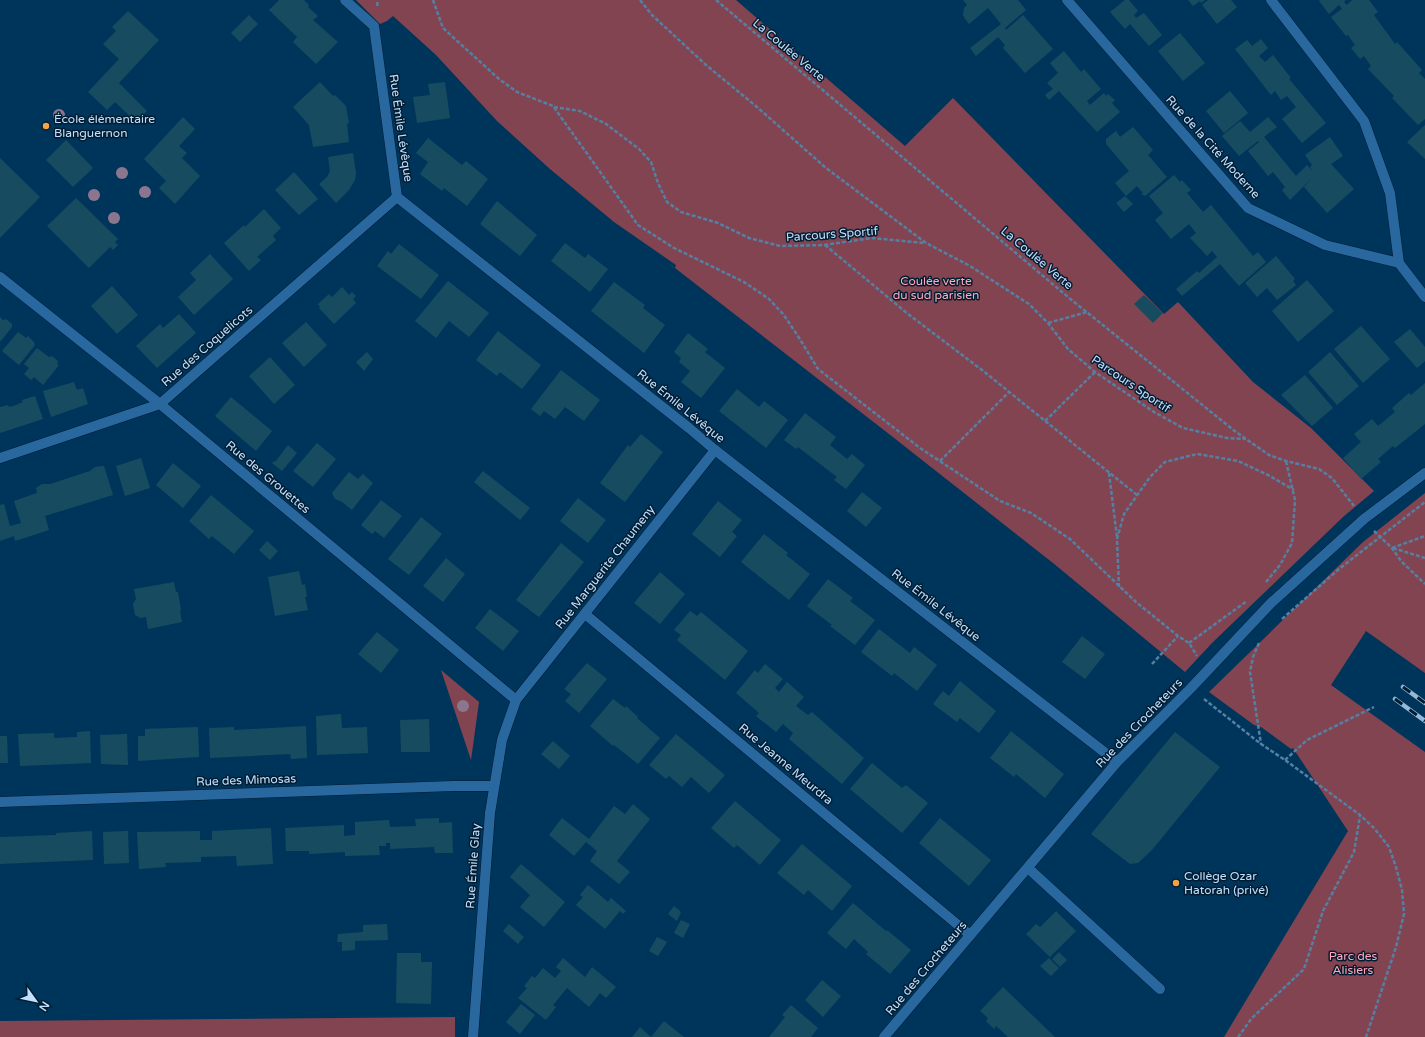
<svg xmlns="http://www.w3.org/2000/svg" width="1425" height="1037" font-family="'Varela Round',sans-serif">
<rect width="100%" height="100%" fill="#00355b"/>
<g fill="#834451">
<path d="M356 0H736L905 146 953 98 1164 314 1178 302 1253 382 1311 428 1374 491 1343 517 1212 643 1185 672 1053 563 889 434 675 268 676 265 614 222 550 169 497 121 436 55 393 16 387 21 380 24Z"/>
<path d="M1425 493V673L1366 631 1331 685 1425 752V1037H1224L1348 831 1293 748 1291 749 1261 727 1254 725 1209 692 1363 542Z"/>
<path d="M441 670 479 702 471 760Z"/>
<path d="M455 1017V1037H0V1021Z"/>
</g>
<g fill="#174c60">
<path d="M279 0H304L309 5 308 7 318 16 313 20 338 42 316 64 293 42 297 37 269 10Z"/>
<path d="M963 0H1018L1026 10 1005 28 1006 30 1023 15 1053 49 1025 73 1003 48 1005 45 998 37 976 56 970 48 1001 24 988 8 969 24 965 19 963 15 964 8 967 5Z"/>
<path d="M1125 0H1129L1138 11 1134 15 1136 18 1144 13 1162 35 1149 46 1130 24 1125 29 1110 12Z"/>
<path d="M1188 0H1205L1201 3 1200 1 1193 6Z"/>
<path d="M1208 0H1231L1237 7 1217 24 1202 5Z"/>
<path d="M1320 0H1346L1344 2 1347 5 1352 0H1369L1378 12 1374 15 1395 44 1397 42 1422 70 1419 73 1425 79V119L1418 125 1392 98 1394 96 1368 69 1371 66 1364 56 1360 59 1351 48 1355 45 1348 35 1346 36 1331 17 1342 9 1339 5 1329 14 1319 1Z"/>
<path d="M128 11 159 40 119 83 147 111 136 122 115 102 107 110 88 92 119 59 103 44 116 31 112 27Z"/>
<path d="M249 15 258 24 240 42 231 33Z"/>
<path d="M1180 33 1205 63 1183 81 1158 51Z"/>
<path d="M1261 39 1268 48 1259 56 1265 62 1273 55 1291 78 1289 79 1326 123 1302 143 1282 119 1296 107 1287 96 1281 100 1275 91 1271 95 1235 49 1247 40 1252 46Z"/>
<path d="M1064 51 1081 72 1084 69 1101 89 1087 101 1090 105 1104 93 1106 96 1108 94 1115 100 1112 103 1120 112 1097 132 1059 91 1049 100 1045 95 1053 89 1047 83 1058 73 1050 63Z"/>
<path d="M320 82 333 96 335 95 346 106 349 123 347 124 349 142 313 147 309 125 293 107Z"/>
<path d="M445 82 450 118 417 123 413 97 430 95 428 84Z"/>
<path d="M1230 91 1248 113 1224 133 1206 111Z"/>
<path d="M183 117 195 129 179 146 187 153 182 158 200 176 175 204 159 188 166 181 144 159Z"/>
<path d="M1268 117 1277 127 1264 137 1296 176 1307 165 1312 171 1310 167 1312 165 1305 155 1330 137 1343 156 1331 164 1354 189 1327 213 1304 187 1313 177 1290 200 1282 190 1285 187 1273 172 1268 176 1248 151 1259 142 1258 141 1239 156 1222 136 1240 121 1250 132Z"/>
<path d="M1425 125V159L1407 142Z"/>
<path d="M1133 127 1153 150 1148 155 1167 177 1145 196 1141 194 1143 193 1137 186 1126 196 1115 183 1129 171 1106 144V139L1116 131 1120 137Z"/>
<path d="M428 138 462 165 466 161 488 179 467 206 444 188 442 191 420 174 428 162 416 153Z"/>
<path d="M66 140 93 168 73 187 46 160Z"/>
<path d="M353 153 356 173 355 180 349 190 336 203 319 184 327 177 330 171 328 157Z"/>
<path d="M0 158 40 197 0 238Z"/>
<path d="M294 172 318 199 299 215 275 190Z"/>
<path d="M1174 175 1180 182 1182 180 1191 190 1187 193 1203 212 1211 205 1253 256 1258 252 1266 262 1239 286 1220 264 1182 296 1176 289 1197 271 1199 273 1217 257 1212 251 1207 256 1190 238 1196 233 1189 224 1171 239 1155 220 1163 213 1149 196Z"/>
<path d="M1125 196 1133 204 1124 212 1116 203Z"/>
<path d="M76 198 118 239 115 242 118 245 113 250 110 247 89 268 47 226Z"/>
<path d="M497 201 537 235 520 256 480 224Z"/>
<path d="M264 209 281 228 273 236 276 240 257 257 261 260 249 271 224 243 244 225 245 227Z"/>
<path d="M565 243 585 258 588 254 608 269 590 292 551 261Z"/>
<path d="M399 244 439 275 421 299 377 266 388 251 391 254Z"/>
<path d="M210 254 233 279 194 315 178 297 196 280 190 273Z"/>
<path d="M1276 256 1295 279 1293 281 1296 285 1277 300 1267 288 1257 297 1245 283Z"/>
<path d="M1307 280 1334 311 1298 342 1272 311Z"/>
<path d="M448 281 489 313 469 337 449 321 436 338 415 321Z"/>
<path d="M614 282 645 305 643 308 665 325 644 353 591 311Z"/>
<path d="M112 286 138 315 117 334 91 306Z"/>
<path d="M342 287 349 295 352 292 356 296 353 299 356 303 334 324 319 308 320 307 318 304 329 294 332 297Z"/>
<path d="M1144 295 1163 313 1153 323 1134 304Z"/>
<path d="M179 314 196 333 157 368 136 346 160 324 163 328Z"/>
<path d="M0 317 3 320 6 319 12 324V327L0 342Z"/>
<path d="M306 322 327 345 304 367 282 343Z"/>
<path d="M1361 326 1390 359 1363 383 1334 349Z"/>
<path d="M1410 329 1425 347V361L1417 368 1394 342Z"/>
<path d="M498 331 541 365 522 389 500 372 497 376 476 360Z"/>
<path d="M18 332 26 338 28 336 34 342 35 345 19 365 2 351Z"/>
<path d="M688 333 708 349 705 352 725 368 701 398 681 382 690 371 679 362 681 358 674 352Z"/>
<path d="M37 348 49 357 52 356 58 361 57 364 59 365 43 385 34 377 31 380 24 374 29 368 24 364Z"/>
<path d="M367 352 373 359 364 371 356 362Z"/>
<path d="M1330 352 1359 386 1337 405 1308 372Z"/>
<path d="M270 357 295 385 274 404 249 376Z"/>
<path d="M561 370 600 400 584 421 565 407 555 419 544 411 540 416 531 409Z"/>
<path d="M1305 375 1333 408 1312 426 1281 395Z"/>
<path d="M74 382 77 390 83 388 88 404 51 417 43 391Z"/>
<path d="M1425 383V424L1395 448 1393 446 1378 459 1381 462 1361 479 1343 458 1361 442 1354 434 1372 419 1378 426 1395 412 1392 408 1409 393 1411 395Z"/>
<path d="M737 389 759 407 764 401 788 420 766 448 719 411Z"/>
<path d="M35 396 43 419 0 433V407L8 405 9 407 16 405 23 402 22 400Z"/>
<path d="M231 397 272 431 256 451 215 416Z"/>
<path d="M805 413 836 437 830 445 847 459 852 454 865 465 846 489 834 480 837 477 798 447 796 449 784 440Z"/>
<path d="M641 434 663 452 625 502 600 483 628 445 630 447Z"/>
<path d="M317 443 336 459 313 487 293 471Z"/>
<path d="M288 445 297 453 282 471 272 463 274 461 275 462Z"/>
<path d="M141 458 150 488 125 496 116 466Z"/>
<path d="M173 463 201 486 183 508 156 485Z"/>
<path d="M101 466H104L113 495 45 516 49 530 15 541 14 536 0 541V505L4 504 10 526 21 523 14 501 37 493 36 488 42 484H50L90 471 95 467Z"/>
<path d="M483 471 530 508 520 520 474 482Z"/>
<path d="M349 472 358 479 363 474 373 483 352 510 342 502 335 499 332 493Z"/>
<path d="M862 492 882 508 866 527 847 511Z"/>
<path d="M211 495 254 531 234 554 212 536 209 539 189 521Z"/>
<path d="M578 498 606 520 588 543 560 521Z"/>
<path d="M381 500 402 516 384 538 375 531 372 534 361 525Z"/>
<path d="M718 501 742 520 732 532 737 536 720 557 692 534Z"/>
<path d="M421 517 442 534 409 575 388 559Z"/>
<path d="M764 534 788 553 786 555 810 574 789 600 741 562Z"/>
<path d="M267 541 278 551 270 560 259 550Z"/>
<path d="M561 543 584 562 539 617 516 600Z"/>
<path d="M446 558 465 574 443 602 423 586Z"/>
<path d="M299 571 302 585 305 584 307 597H305L308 610 275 616 268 577Z"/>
<path d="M660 572 685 594 660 624 634 603Z"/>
<path d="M828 579 853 598 850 601 875 620 855 645 830 626 832 625 807 606Z"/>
<path d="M174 582 176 592H178L181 610 180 611 182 622 148 629 146 617 140 618 135 615 133 604 136 599 134 589Z"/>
<path d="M490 609 519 631 503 651 475 628Z"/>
<path d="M690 611 697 616 701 612 748 651 725 680 677 640 681 635 674 630Z"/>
<path d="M879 629 910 653 914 647 937 665 917 691 894 673 892 676 861 652Z"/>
<path d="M377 632 399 650 381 673 358 654Z"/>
<path d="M1082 636 1105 654 1085 679 1062 662Z"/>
<path d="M587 663 607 679 579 713 565 701 571 694 564 689Z"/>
<path d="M765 664 783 679 775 688 779 692 787 682 804 697 796 706 808 715 812 712 864 758 842 784 789 739 793 733 783 724 776 732 756 716 759 713 736 693 755 670 758 673Z"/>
<path d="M960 681 996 711 979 733 960 718 957 722 933 704 943 691 949 696Z"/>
<path d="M613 699 625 708 626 706 638 717 637 718 660 738 638 764 614 745 613 746 590 726Z"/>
<path d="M341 714 342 728 367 727 368 753 317 755 316 716Z"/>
<path d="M429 719 430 752H401L400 720Z"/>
<path d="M306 726 307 758 291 759 290 754 210 758 209 728 234 727V730Z"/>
<path d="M198 727 199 757 138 761V736H145V729Z"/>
<path d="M90 731 91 763 20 766 18 734 54 733V738L77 737V732Z"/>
<path d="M1011 731 1064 774 1045 798 1016 774 1014 777 990 758Z"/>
<path d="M1175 732 1220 767 1152 850 1138 863 1130 864 1091 834Z"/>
<path d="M127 734 128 765 101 764 100 735Z"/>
<path d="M676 734 725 775 709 793 691 777 682 787 669 776 666 779 649 765Z"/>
<path d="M0 736H7L8 763H0Z"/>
<path d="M553 741 570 756 559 769 541 754Z"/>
<path d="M872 763 902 788 906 785 928 803 902 833 850 789Z"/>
<path d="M735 801 781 840 760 865 737 845 734 848 711 828Z"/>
<path d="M633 804 650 819 617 861 630 872 619 884 590 861 597 851 586 842 574 856 549 835 562 818 589 839 614 806 625 814Z"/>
<path d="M439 818V823L452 822 453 853H435L434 847 390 849V843H386V846H379L380 855 345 856V852L309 854V851H286L285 828 344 825V836L355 835V822L389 820 390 827 416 826 415 819Z"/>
<path d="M940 818 991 860 969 886 919 843Z"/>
<path d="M271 828 273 864 237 866 236 856 201 857V862L165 863 166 867 139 869 137 832 200 831V840H212V831Z"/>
<path d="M92 831 93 860 0 864V837L56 835V833Z"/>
<path d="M128 831 129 863 104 864 103 832Z"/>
<path d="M802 844 852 886 832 911 808 890 804 895 777 873Z"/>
<path d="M521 864 565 902 544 927 520 907 530 895 510 877Z"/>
<path d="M588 885 608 902 611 898 626 911 623 914 620 911 605 929 576 905 583 897 580 895Z"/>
<path d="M853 903 886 931 887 930 911 950 890 974 866 954 868 952 854 939 846 949 827 933Z"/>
<path d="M674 906 681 912 677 921 668 914Z"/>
<path d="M1056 911 1076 931 1050 957 1026 934 1036 924 1040 927Z"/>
<path d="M681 920 690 924 683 938 674 933Z"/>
<path d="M387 924 388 940 355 941V950L342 951V942H337L338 934 363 932V925Z"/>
<path d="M509 924 524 937 518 944 503 931Z"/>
<path d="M657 937 667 942 658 956 649 951Z"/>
<path d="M1059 952 1067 960 1060 967 1052 959Z"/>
<path d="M397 953H421V962H432L431 1004 396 1003Z"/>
<path d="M563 958 585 977 592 967 616 987 606 998 600 993 589 1007 567 988 553 1005 556 1007 546 1020 518 998 527 988 524 986 532 976 535 978 543 968 555 978 561 971 556 967Z"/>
<path d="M1049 958 1059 968 1051 976 1040 966Z"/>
<path d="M822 980 841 996 823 1017 805 1000Z"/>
<path d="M1003 987 1055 1037H1008L996 1026 994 1029 986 1021 988 1018 980 1011Z"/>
<path d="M521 1004 535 1015 520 1034 506 1022Z"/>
<path d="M791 1005 818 1028 811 1037H769L785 1017 782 1015Z"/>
<path d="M664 1021 684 1037H632L640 1027 651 1037Z"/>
</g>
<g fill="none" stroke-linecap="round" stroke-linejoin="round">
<defs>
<g id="minor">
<path d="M345 0 374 26 397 197 689 428 715 450 1117 762"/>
<path d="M1067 0 1248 208 1325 245 1399 263"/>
<path d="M1271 0 1364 121 1390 193 1399 263 1425 297"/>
<path d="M0 277 160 404 516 700"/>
<path d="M0 458 160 404 397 197"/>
<path d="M585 614 970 935"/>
<path d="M0 802 453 786H494"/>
<path d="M1028 868 1160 989"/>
<path d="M473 1037 490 813 502 740 516 700 715 450"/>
<path d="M884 1037 1117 762 1191 688 1271 603 1364 519 1425 473"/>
</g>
</defs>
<use href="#minor" stroke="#001b36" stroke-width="11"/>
<g stroke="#5580a3" stroke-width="2.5" stroke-dasharray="4 2" stroke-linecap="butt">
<path d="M433 0 443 28 499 79 517 92 553 106 638 225 674 248 744 282 769 299 783 314 798 336 818 369 920 448 1000 501 1031 513 1070 539 1136 602 1178 636 1189 643 1197 656"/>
<path d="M640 0 652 15 706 65 757 107 826 168 926 243 970 266 1029 304 1048 323 1068 349 1095 372 1154 412 1183 428 1227 438 1246 439"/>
<path d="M716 0 1068 297 1236 432 1269 455 1286 461 1319 469 1332 478 1354 506"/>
<path d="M377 6 378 0"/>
<path d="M554 107 580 111 606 124 639 149 651 162 658 183 667 202 681 212 718 223 749 238 780 246 824 245 872 238 924 243"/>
<path d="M825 245 908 314 982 370 1137 495"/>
<path d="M1048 323 1087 312"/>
<path d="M1045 421 1095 372"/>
<path d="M940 461 1009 392"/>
<path d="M1109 473 1117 537"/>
<path d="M1374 531 1392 548 1401 561 1425 584"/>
<path d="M1392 548 1425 536"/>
<path d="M1393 548 1425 558"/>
<path d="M1266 582 1280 565 1292 543 1295 500 1286 461"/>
<path d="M1119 587 1117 539 1124 514 1150 477 1165 462 1197 454 1238 461 1268 475 1294 490"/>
<path d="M1282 619 1339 569 1425 502"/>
<path d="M1189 643 1247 601"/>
<path d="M1259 643 1253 657 1250 672 1261 744"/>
<path d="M1152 664 1178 636"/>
<path d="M1204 699 1261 744 1285 760 1360 815 1374 828 1389 847 1396 867 1402 890 1404 914 1396 947 1366 1037"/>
<path d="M1285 760 1307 740 1374 707"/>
<path d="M1238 1037 1252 1018 1304 969 1323 911 1354 852 1360 816"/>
</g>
<use href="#minor" stroke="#29689e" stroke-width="10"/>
<defs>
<g id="rail">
<path d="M1403 687 1425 703"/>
<path d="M1395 699 1425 721"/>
</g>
</defs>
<use href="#rail" stroke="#94b8d8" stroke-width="4.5"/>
<use href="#rail" stroke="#021c31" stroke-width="3" stroke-dasharray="9" stroke-linecap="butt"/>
</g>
<g fill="#8c768f">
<circle cx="59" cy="115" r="6"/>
<circle cx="122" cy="173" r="6"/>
<circle cx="145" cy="192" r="6"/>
<circle cx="94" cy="195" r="6"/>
<circle cx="114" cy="218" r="6"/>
<circle cx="463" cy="706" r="6"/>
</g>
<g fill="#f4a444" stroke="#021c31" stroke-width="1.5">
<circle cx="46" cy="126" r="4"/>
<circle cx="1176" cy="883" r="4"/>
</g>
<g text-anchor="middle" stroke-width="3" stroke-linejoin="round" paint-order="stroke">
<g font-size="12" fill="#c1e0fe" stroke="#021c31">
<text transform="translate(789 50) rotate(40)" y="4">La Coulée Verte</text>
<text transform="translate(401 128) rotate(82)" y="4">Rue Émile Lévêque</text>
<text transform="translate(1213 147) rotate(48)" y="4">Rue de la Cité Moderne</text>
<text transform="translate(832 234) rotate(-4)" y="4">Parcours Sportif</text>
<text transform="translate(1037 258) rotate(40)" y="4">La Coulée Verte</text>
<text transform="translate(207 346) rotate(-41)" y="4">Rue des Coquelicots</text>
<text transform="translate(1131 384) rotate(34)" y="4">Parcours Sportif</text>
<text transform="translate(681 406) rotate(39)" y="4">Rue Émile Lévêque</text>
<text transform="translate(268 477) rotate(40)" y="4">Rue des Grouettes</text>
<text transform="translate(605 567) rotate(-52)" y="4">Rue Marguerite Chaumeny</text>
<text transform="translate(936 605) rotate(38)" y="4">Rue Émile Lévêque</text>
<text transform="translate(1139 723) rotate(-46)" y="4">Rue des Crocheteurs</text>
<text transform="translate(786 764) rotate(40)" y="4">Rue Jeanne Meurdra</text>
<text transform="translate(246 780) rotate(-2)" y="4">Rue des Mimosas</text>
<text transform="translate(473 866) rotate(-86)" y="4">Rue Émile Glay</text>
<text transform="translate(926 968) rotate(-50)" y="4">Rue des Crocheteurs</text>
</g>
<g font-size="12" fill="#c1e0fe" stroke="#021c31" text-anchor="start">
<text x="54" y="123">École élémentaire<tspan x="54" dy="14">Blanguernon</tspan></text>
<text x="1184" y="880">Collège Ozar<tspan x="1184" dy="14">Hatorah (privé)</tspan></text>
</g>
<g font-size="12" fill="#ffabba" stroke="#021c31">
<text x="936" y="285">Coulée verte<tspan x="936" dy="14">du sud parisien</tspan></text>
<text x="1353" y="960">Parc des<tspan x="1353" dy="14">Alisiers</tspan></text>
</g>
</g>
<g transform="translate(36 1001) rotate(123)" stroke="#021c31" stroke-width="3" paint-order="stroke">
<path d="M0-3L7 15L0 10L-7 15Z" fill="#c1e0fe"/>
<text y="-6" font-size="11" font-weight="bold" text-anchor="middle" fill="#c1e0fe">N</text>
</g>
</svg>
